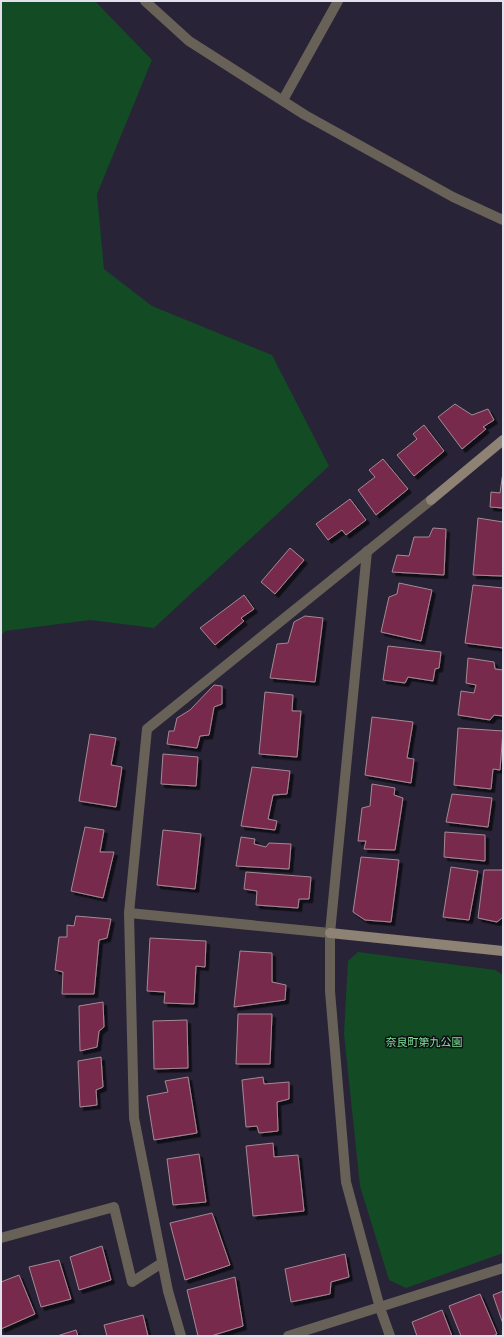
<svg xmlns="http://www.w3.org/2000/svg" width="504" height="1337" font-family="'DM Sans','Noto Sans JP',sans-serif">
<defs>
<filter id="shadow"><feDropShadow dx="3.5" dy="3.5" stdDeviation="0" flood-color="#0009"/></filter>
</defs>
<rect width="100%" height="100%" fill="#282336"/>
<g fill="#134b25">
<path d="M1 1H95L152 60 97 194 104 269 152 306 272 355 329 466 154 628 90 620 5 631 1 636Z"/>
<path d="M358 952 495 970 503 975V1253L406 1288 389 1280 360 1186 344 1034 348 961Z"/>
</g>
<g fill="#782a4d" stroke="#a58993" filter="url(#shadow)">
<path d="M455 404 472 415 488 409 494 420 483 427 486 429 462 449 438 417Z"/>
<path d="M424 425 444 451 414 476 397 455 417 439 413 434Z"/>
<path d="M383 459 408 489 376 515 358 490 375 477 369 470Z"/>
<path d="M503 472V508L490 507 491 492 500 493Z"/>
<path d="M350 499 366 520 346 535 342 530 328 540 316 524Z"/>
<path d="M478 518 503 522V576L473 575Z"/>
<path d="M433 528 446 529 444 575 392 572 397 555 409 556 414 537H429Z"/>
<path d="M290 548 304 560 275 594 261 582Z"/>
<path d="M399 583 432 590 421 641 381 632 389 597 397 594Z"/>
<path d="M473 585 503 588V648L465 643Z"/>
<path d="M244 595 254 609 241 618 244 621 215 645 200 628Z"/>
<path d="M305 616 323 618 315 682 270 678 277 644 288 643 294 622Z"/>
<path d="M388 646 441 652 439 668 435 669 433 681 408 677 405 683 383 680Z"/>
<path d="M468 658 494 662 495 669 503 670V716L494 715 490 720 458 715 461 691 474 693 476 685 466 683Z"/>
<path d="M214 685 222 686V704L214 707 209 735 200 736 197 748 167 744 169 731H174L177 718 190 710Z"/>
<path d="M265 692 293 695 292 711H301L297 757 259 754Z"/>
<path d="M372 717 413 722 407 758 414 759 411 783 365 775Z"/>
<path d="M458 728 503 731 500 770 493 769 491 789 454 785Z"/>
<path d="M90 734 116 738 111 765 122 767 116 807 79 801Z"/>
<path d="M163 754 198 757 196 786 161 784Z"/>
<path d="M252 767 290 771 287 794 273 795 268 819 277 821 275 830 241 826Z"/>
<path d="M372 784 395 788 394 795 403 798 395 850 364 849 366 841H358L362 808 370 806Z"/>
<path d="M452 794 492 798 488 827 446 822Z"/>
<path d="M85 827 104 830 100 852H114L103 898 71 891Z"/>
<path d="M163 830 201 834 195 889 157 885Z"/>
<path d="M445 832 485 835V861L444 857Z"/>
<path d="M241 837 255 839 254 844 266 847 269 843 291 844 289 869 236 866Z"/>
<path d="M361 857 399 860 391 922 365 920 353 912Z"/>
<path d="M451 867 478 871 469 920 443 917Z"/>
<path d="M484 870H503V917L497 922 478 918Z"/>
<path d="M246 872 311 877 309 899H299L298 908 256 905 257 891 244 889Z"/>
<path d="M76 916 111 919 107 938 99 940 94 994H62L63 972 55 970 59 937H67V925L74 926Z"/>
<path d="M150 938 206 941 205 967 196 966 194 1004 164 1003 165 992 147 991Z"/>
<path d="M240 951 272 953V982L286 985 285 1000 234 1007Z"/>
<path d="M103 1002 104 1027 99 1031 97 1047 80 1051 79 1006Z"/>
<path d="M238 1014H272L270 1064H236Z"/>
<path d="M187 1020 188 1068 154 1069 153 1021Z"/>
<path d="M101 1057 103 1087 96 1090 97 1105 80 1107 78 1061Z"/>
<path d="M188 1077 197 1133 154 1140 147 1096 168 1092 165 1081Z"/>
<path d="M263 1077 264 1084 289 1082V1099L277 1102 278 1131 259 1133 257 1126 246 1127 242 1080Z"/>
<path d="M273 1143 274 1157 298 1155 304 1211 253 1216 246 1146Z"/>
<path d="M199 1154 206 1202 173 1205 167 1159Z"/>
<path d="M212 1213 230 1265 185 1280 170 1223Z"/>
<path d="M102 1246 111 1280 79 1290 70 1257Z"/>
<path d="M345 1254 349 1277 331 1282 330 1294 291 1302 285 1269Z"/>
<path d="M59 1260 71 1299 41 1307 29 1267Z"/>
<path d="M19 1275 35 1314 1 1329V1282Z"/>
<path d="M235 1277 243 1326 211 1336H198L187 1290Z"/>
<path d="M503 1291V1324L493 1295Z"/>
<path d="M480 1294 497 1334 493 1336H461L449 1306Z"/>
<path d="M442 1310 452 1336H417L412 1322Z"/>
<path d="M143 1315 148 1336H107L104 1325Z"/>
<path d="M76 1330 78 1336H57Z"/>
</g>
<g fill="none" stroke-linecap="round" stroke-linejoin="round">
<path stroke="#686158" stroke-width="10" d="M1 1238 114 1207 132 1282 162 1263"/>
<g stroke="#686158" stroke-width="10">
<path d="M145 1 189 41 305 115 453 197 503 220"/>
<path d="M283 100 338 1"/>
<path d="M367 551 330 933V991L346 1182 380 1308 390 1336"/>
<path d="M129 913 330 933"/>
<path d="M181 1336 168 1291 134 1118 129 913 147 729 431 500"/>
<path d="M288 1336 503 1268"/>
</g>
<g stroke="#8d8274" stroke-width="10">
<path d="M431 500 503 440"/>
<path d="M330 933 503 951"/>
</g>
</g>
<g text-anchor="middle" stroke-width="3" stroke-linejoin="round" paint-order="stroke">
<g font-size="11" fill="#7be294" stroke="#100e17">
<text x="424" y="1046">奈良町第九公園</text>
</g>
</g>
<rect width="504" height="1337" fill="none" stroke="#e3e0ed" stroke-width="4"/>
</svg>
